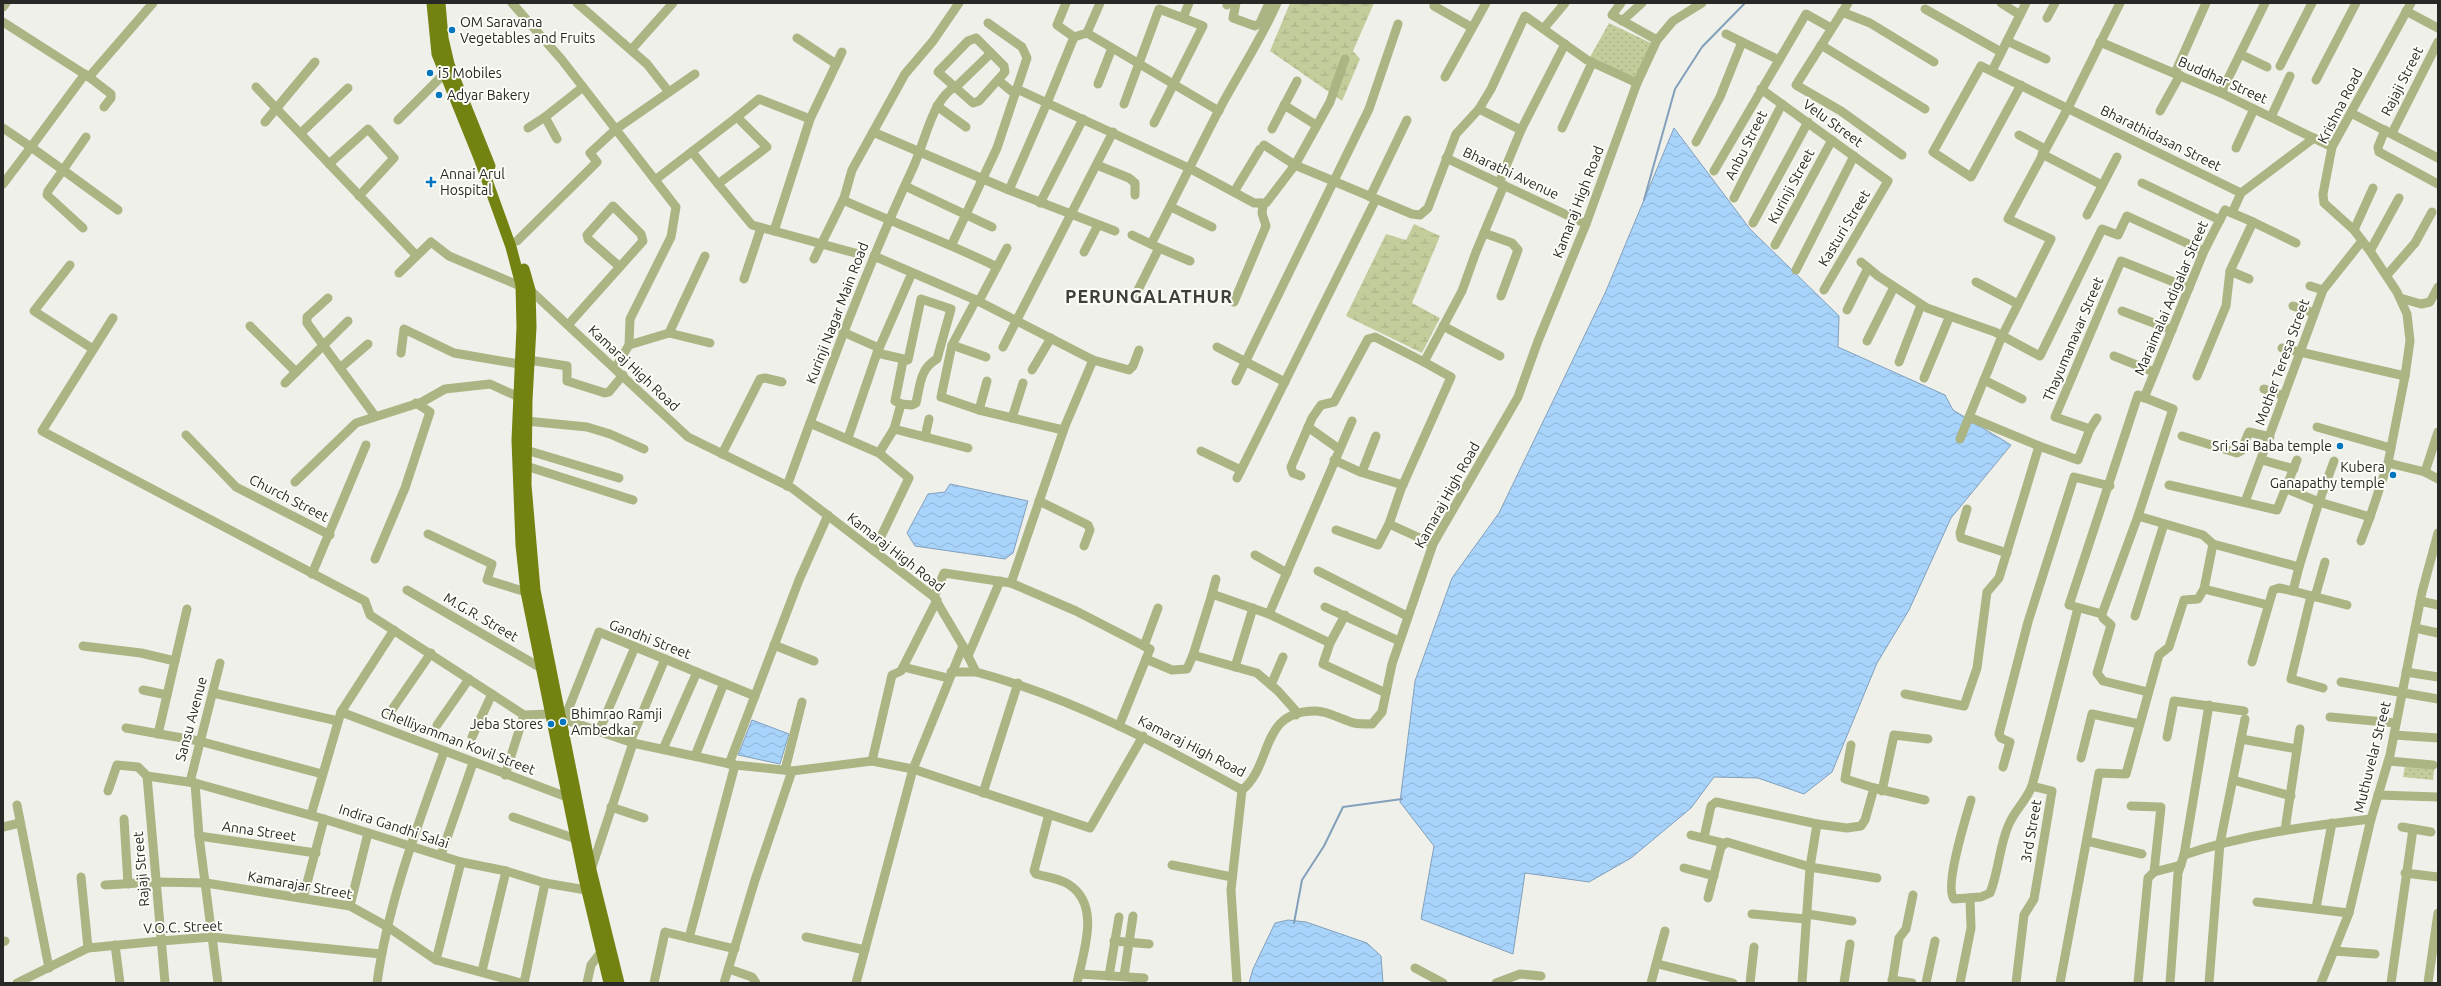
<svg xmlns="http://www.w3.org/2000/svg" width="2441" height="986" font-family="Ubuntu,sans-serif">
<defs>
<pattern id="wetland-marsh" width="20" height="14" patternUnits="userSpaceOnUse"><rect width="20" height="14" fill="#c3cd9c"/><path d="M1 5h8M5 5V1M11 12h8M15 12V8" fill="none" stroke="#a8b086"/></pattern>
<pattern id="park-dots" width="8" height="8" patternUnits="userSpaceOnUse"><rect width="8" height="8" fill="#c3cd9c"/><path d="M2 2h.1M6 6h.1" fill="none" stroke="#a8b086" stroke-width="1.8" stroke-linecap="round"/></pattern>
<pattern id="water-waves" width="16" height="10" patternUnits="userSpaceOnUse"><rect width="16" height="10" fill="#a8d3fb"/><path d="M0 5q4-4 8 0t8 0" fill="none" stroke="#91b5d7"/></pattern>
</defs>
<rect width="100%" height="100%" fill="#eff0ea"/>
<g fill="url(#wetland-marsh)">
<path d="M1290 3H1374L1353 51 1360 59 1342 101 1270 51Z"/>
<path d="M1414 224 1440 236 1412 303 1440 318 1422 353 1346 316 1386 234 1406 240Z"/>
</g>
<g fill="url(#park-dots)">
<path d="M1609 23 1653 44 1637 79 1590 57Z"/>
<path d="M2406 759 2435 762 2433 780 2403 777Z"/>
</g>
<g fill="url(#water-waves)" stroke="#82a0bb">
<path d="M1674 128 1750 229 1839 316 1838 347 1945 395 1953 410 2011 445 1951 518 1909 610 1877 663 1832 772 1804 794 1758 778 1714 777 1691 808 1631 858 1589 882 1525 873 1513 954 1421 919 1434 846 1400 802 1415 681 1452 578 1499 513 1606 291Z"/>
<path d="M950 484 1028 501 1013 553 1005 559 915 546 907 533 928 494 945 492Z"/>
<path d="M752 720 789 734 780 764 738 755Z"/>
<path d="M1288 920 1306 922 1367 943 1381 956 1383 983H1249L1253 969 1275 923Z"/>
</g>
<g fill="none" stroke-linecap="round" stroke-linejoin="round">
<g stroke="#82a0bb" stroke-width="2">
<path d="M1644 200 1675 89 1702 47 1745 3"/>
<path d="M1294 923 1302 880 1324 846 1343 807 1402 799"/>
</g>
<g stroke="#abb584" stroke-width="9">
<path d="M512 3 562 60 676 207 671 237 630 319 629 345"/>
<path d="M577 3 647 64 669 92"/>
<path d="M1066 3 1057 25 1074 37"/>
<path d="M1236 3 1233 18 1255 26 1260 23 1269 3"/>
<path d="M1435 3 1434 6 1471 27"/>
<path d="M1621 3 1612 15 1657 40"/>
<path d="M1848 3 1796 85 1841 111 1902 155"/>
<path d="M2001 3 2020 15"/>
<path d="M1227 5 1228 3"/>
<path d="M3 7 6 3"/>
<path d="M1925 9 2001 52"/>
<path d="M2406 11 2438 28"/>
<path d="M1842 12 1870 23 1934 62"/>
<path d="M2047 18 2055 3"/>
<path d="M1622 21 1642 3"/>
<path d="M3 22 89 77 111 94V98L104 107"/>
<path d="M1544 28 1565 3"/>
<path d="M1087 33 1100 3"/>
<path d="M1726 34 1779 60"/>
<path d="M1074 37 1087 33 1219 111"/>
<path d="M797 38 836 64"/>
<path d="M976 38 1004 66 1005 72 979 101 973 103 938 72 968 41Z"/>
<path d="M2007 41 2046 59"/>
<path d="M2100 42 2221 93 2332 147"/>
<path d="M1821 45 1925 109"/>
<path d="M631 50 673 3"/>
<path d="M2240 54 2267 67"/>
<path d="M1345 59 1330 102 1295 165 1412 214 1420 215 1428 208 1456 134 1479 109 1491 89 1525 16 1587 60 1637 83"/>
<path d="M2280 66 2312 3"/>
<path d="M1992 71 2026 3"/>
<path d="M2175 73 2206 3"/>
<path d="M89 77 153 3"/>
<path d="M1445 77 1486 3"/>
<path d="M998 80 1015 94"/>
<path d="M2316 80 2356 3"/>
<path d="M1098 84 1112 48"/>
<path d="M2021 85 1971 177 1933 152 1981 66 2241 193"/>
<path d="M256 87 416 255"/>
<path d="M1017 89 1047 103 1074 37"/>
<path d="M1761 89 1888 181 1824 290"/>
<path d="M2221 93 2265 3"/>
<path d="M1124 104 1159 9 1183 18 1189 3"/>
<path d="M1284 105 1316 125"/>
<path d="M937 106 966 127"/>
<path d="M1479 109 1521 130"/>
<path d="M2160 111 2180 75"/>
<path d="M2351 113 2438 158"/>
<path d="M737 117 759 99 810 119"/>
<path d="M2271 117 2290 76"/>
<path d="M398 120 444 74"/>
<path d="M265 122 315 62"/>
<path d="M1154 123 1203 26 1183 18"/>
<path d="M3 128 31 147 85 74"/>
<path d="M528 128 545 117"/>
<path d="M1562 128 1592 63"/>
<path d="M1272 129 1297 81"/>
<path d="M2385 130 2378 147 2379 152 2438 184"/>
<path d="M873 132 1009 190 1115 231"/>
<path d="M301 133 348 88"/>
<path d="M2392 133 2438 42"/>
<path d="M2019 135 2045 149"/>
<path d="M557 139 545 117 583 87"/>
<path d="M1696 142 1720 97 1742 42"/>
<path d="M2236 148 2254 109"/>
<path d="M692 152 718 184"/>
<path d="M2042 154 2102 185"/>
<path d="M1446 158 1586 224"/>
<path d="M329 164 368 129 394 158 359 196"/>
<path d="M1097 165 1129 178 1135 183V195"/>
<path d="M1714 171 1806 14 1831 28"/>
<path d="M655 180 737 117 767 147 718 184 752 225 774 231 810 119 842 52"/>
<path d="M1499 183 1521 130 1565 44"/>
<path d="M2142 183 2220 220"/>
<path d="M3 184 31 147 63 170 86 137"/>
<path d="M905 186 992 227"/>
<path d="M1009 190 1047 103 1191 169 1254 203H1266L1295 165 1264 145"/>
<path d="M1234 192 1260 149"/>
<path d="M1370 197 1407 120"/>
<path d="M1734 198 1782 104"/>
<path d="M843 200C894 223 947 242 997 267L979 301"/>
<path d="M1040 203 1083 119"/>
<path d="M1171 207 1212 227"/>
<path d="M2232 213 2241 193 2314 138"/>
<path d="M2087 215 2117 157"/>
<path d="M2253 222 2296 243"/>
<path d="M1753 223 1808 122"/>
<path d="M83 228 47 195 48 191 63 170 118 210"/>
<path d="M2354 230 2373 188"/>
<path d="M774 231 855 253"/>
<path d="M1484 233 1512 243 1518 250 1501 296"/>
<path d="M1132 235 1159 248 1134 298"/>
<path d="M517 241 597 162 590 153 616 129 695 74"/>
<path d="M952 244 997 148 1027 58 1022 47 988 23"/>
<path d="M1151 244C1174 200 1196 154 1219 110 1238 74 1261 40 1277 3"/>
<path d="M1775 245 1832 140"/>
<path d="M1159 248 1190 261"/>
<path d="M2370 251 2399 198"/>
<path d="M1084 252 1098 225"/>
<path d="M874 256 976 300 1093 360 1129 370 1133 366 1139 350"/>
<path d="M814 259 844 198 852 170 905 74 933 41 959 3"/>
<path d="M1861 262 1878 276 1927 308 1995 332 2040 356 2102 229 2118 235 2127 216 2204 251"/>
<path d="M70 265 34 311 93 349"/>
<path d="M997 267 1007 248"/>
<path d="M1796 270 1854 156"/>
<path d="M2230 271 2249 279"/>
<path d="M399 273 431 242 449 256 530 290 688 437 792 488 934 597 963 646 976 672C1070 697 1157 743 1242 790 1273 766 1259 710 1316 711 1328 711 1342 720 1354 723 1359 724 1366 724 1372 724L1382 712 1392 664 1433 544 1518 397 1538 341 1586 224 1637 83 1657 40 1673 21 1702 3"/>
<path d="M2387 275 2415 243 2432 212"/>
<path d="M744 279 761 228"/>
<path d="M1976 282 2018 304"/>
<path d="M2310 286 2323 290"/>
<path d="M328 298 307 317V323L375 416"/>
<path d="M2400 298 2421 304 2430 302 2438 287"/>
<path d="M976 300 952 345 941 397 979 410 1063 430"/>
<path d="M1234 302 1266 226 1262 213 1263 206 1259 203"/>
<path d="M2293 306 2314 313"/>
<path d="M1847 310 1868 268"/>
<path d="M2122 311 2172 330"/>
<path d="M113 318 42 431 365 601 370 615 524 715 550 714"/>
<path d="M568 325 643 241 641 234 613 206 587 235 588 239 620 267"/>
<path d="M250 326 296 372"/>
<path d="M1443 326 1500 356"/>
<path d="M843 332 879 348"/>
<path d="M669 333 710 343"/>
<path d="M1867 341 1894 287"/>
<path d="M952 345 986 357"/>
<path d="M1003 347 1113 132"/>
<path d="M1217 347 1285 382"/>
<path d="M2282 348 2405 376"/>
<path d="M401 353 404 329 454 353 519 364"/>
<path d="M877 353 908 360 921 299 951 309 937 359C920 368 920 386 916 403L912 405 901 404 894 429"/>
<path d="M2114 356 2154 372"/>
<path d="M529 360 567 366V381L605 393 609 392 623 375"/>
<path d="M1899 362 1921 305"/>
<path d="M340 368 368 344"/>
<path d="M615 368 629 345 669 333 705 256"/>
<path d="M1032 370 1051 338"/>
<path d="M1924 378 1949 318"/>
<path d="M1984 380 2022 399"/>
<path d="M1236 381 1369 109 1398 24"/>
<path d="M285 383 348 321"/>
<path d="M2264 389 2284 396"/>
<path d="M2144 398 2204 251 2225 210 2253 222 2230 271 2226 306 2197 376"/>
<path d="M901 404 895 401 903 361"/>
<path d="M979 410 987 381"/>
<path d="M1969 417 2039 446"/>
<path d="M1012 418 1023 383"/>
<path d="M526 421 587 427 610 434 644 449"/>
<path d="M810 423 879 453 909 478 874 551"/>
<path d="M1308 427 1339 449"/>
<path d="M2317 427 2391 448"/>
<path d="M2090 429 2055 417 2121 261 2189 288"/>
<path d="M186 435 236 487 330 535"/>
<path d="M2182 436 2237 453 2241 451 2249 432 2270 437"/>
<path d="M925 437 929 419"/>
<path d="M848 438 877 353 912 273"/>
<path d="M1960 439 2002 336 2051 239 2008 219 2068 108 2120 3"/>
<path d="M526 450 619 478"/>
<path d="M1201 451 1241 470"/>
<path d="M879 453 894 429 968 448"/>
<path d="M722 454 760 379 765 378 782 382"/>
<path d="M1334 460 1360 472 1403 485"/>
<path d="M2262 460 2294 469"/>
<path d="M2388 463 2425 472 2438 479"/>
<path d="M526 466 633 500"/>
<path d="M1362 472 1376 436"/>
<path d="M2425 472 2438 432"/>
<path d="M1301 476 1293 473 1291 467 1312 418 1321 405 1334 402 1368 339 1375 337 1424 362"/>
<path d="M1237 478 1376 199"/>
<path d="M295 482 356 423 422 402 445 389 490 384 523 399"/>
<path d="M2169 485 2277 510 2297 460"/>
<path d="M787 486C826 379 864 273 912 170 922 149 927 124 938 105 943 97 948 90 957 86L991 53"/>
<path d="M2287 489 2319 502 2334 461"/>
<path d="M1039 501 1088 525 1090 530 1084 546"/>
<path d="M2245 502 2323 290 2362 241"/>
<path d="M1967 509 1960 533 1961 538 2007 553"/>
<path d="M2138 516 2203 535 2213 544 2299 567 2319 502 2370 517 2388 463 2405 376 2410 341 2407 314 2397 292 2370 251 2354 230 2324 203 2323 194 2332 147 2411 3"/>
<path d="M1336 530 1378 545 1389 524"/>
<path d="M428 534 492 564 487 580 526 592"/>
<path d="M2361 541 2370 517"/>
<path d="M1433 544 1389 524 1401 489 1451 377 1424 362 1462 291 1476 252 1504 185"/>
<path d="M1255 555 1287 573"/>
<path d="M375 559 405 488 430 412 416 403"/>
<path d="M2299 567 2293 591 2347 605"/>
<path d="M1318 571 1407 616"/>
<path d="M312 574 366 445"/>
<path d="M1011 583 1065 426 1093 360"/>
<path d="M2204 589 2268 605"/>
<path d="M407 590 541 668"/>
<path d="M1212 594 1216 579"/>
<path d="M2311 596 2291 679 2323 688"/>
<path d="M934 597 944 573 1011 583 1076 611 1150 649 1119 726"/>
<path d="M2315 597 2325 562"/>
<path d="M2420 601 2438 605"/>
<path d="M1325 607 1399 641"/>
<path d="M1269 614 1352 421"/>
<path d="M2102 614 2069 605 2138 395 2173 409 2138 516 2102 614 2103 618 2111 625 2097 673 2103 681 2148 692"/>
<path d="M1345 615 1330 643 1323 664 1386 693"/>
<path d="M2135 616 2164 524"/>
<path d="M2415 628 2438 633"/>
<path d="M774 645 814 661"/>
<path d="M83 646 141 653 175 661"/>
<path d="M1144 646 1158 608"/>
<path d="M1193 655 1212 594 1269 614 1330 643"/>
<path d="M968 656 1000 581"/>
<path d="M1146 659 1172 670 1187 669 1193 655 1257 673 1278 691 1295 710 1296 715"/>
<path d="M2252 662 2273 590 2279 588 2293 591"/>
<path d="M903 667 948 678"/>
<path d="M1235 667 1253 608"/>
<path d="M951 672H976"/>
<path d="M2406 672 2438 677"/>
<path d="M2341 682 2438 699"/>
<path d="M1271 685 1283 657"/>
<path d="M143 690 167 695"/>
<path d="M213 693 338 721"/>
<path d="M1905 694 1964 706 1977 668 1987 592 1999 578 2039 446 2078 460 2090 429 2097 418"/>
<path d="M391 711 431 653"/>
<path d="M341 712 567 797"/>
<path d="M2330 717 2396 723"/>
<path d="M560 718 633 743 735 765 792 771 872 761 913 769 1090 828 1143 736"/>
<path d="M564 720 599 632 755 696"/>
<path d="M437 725 469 679"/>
<path d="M126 728 199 741 322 774"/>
<path d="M599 731 635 647"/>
<path d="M158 734 187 609"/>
<path d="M2394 735 2438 738"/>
<path d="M472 737 492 694"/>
<path d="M2167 737 2174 701 2244 711"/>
<path d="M2241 739 2297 749"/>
<path d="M630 742 665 659"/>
<path d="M1851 745 1845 779 1874 788"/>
<path d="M663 749 697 672"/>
<path d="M695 756 724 683"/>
<path d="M2081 758 2092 714 2139 724"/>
<path d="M872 761 892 675 901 671 937 600"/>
<path d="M2389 761 2433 765"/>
<path d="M729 764 799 580 828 515"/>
<path d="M2003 767 2010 742 2001 738 1999 734 2028 622 2074 477 2110 486"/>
<path d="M785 770 802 702"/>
<path d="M505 775 524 715"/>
<path d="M147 776 195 783 324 819 461 862 506 871 545 883 586 890"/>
<path d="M2233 780 2291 796"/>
<path d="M190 782 220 663"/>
<path d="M195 783 199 836 218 983"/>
<path d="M108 791 117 765 138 767 147 776 165 983"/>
<path d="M1882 791 1894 735 1928 739"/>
<path d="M983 793 1018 683"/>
<path d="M2378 795 2438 797"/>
<path d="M1971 800C1966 817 1944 887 1954 899L1981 897 1990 893C1999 871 1999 846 2009 824 2015 810 2026 801 2032 786"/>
<path d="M17 805 49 968"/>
<path d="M2131 806 2161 807 2154 872"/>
<path d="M611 807 644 818"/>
<path d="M1049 814 1034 871 1036 874C1046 877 1058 878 1068 884 1102 905 1083 952 1077 983"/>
<path d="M311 815 341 712 394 630"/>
<path d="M513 817 576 839"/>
<path d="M124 819 128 884"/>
<path d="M1817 824 1847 828 1861 826 1865 820 1874 788 1925 800"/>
<path d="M3 827 20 823"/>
<path d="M2402 827 2431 832"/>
<path d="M2285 830 2300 729"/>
<path d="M1705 833 1711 806 1716 802 1817 824 1810 867 1802 983"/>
<path d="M1691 835 1723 843"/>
<path d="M199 836 316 853"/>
<path d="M2087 841 2142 854"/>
<path d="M441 855 473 763"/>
<path d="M2184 855C2245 834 2308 826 2371 819"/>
<path d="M1172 865 1232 877"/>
<path d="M1684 868 1714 876"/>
<path d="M591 870 633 743"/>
<path d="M2405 873 2438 877"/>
<path d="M81 877 88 948"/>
<path d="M105 885 157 882 206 883 350 906 388 927 436 960 521 983"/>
<path d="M303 898 324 819"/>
<path d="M1708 898 1721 847 1727 842 1810 867 1877 878"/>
<path d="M2257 902 2349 913"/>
<path d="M350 906 368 833"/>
<path d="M2316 908 2332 823"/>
<path d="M1752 914 1806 919"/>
<path d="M1807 914 1852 921"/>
<path d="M806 937 865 950"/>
<path d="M689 938 735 765"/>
<path d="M1114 941 1149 944"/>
<path d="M3 942 5 941"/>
<path d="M115 945 120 983"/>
<path d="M2334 951 2375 954"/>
<path d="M436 960 461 862"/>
<path d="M1658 964 1733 983"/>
<path d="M1415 968 1443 983"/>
<path d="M729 969 752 977 756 983"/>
<path d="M482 971 506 871"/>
<path d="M1079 974 1144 978"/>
<path d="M1109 976 1119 917"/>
<path d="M1124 976 1133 916"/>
<path d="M1892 980 1912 983"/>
<path d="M17 983 88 948 161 941 212 937 381 954"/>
<path d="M377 983C388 903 417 827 444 752"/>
<path d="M524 983 545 883"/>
<path d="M587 983 591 965 601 952"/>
<path d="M654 983 665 932 735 949"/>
<path d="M724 983 755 880 792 771"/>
<path d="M856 983 913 769 963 646"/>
<path d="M1237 983 1231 890 1242 790"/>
<path d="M1496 983 1520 974 1541 976"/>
<path d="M1651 983 1665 931"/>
<path d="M1750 983 1754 947"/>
<path d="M1844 983 1850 944"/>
<path d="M1892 983 1899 938 1906 929 1913 895"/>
<path d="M1926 983 1935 941"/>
<path d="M1960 983 1971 928 1970 898"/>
<path d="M2016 983 2024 915 2034 899 2052 791 2032 786 2078 608"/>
<path d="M2060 983 2099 773 2126 774 2159 655 2169 647 2184 600 2198 599 2204 589 2213 544"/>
<path d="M2138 983 2148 878 2154 872 2181 865"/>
<path d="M2170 983 2178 873 2184 855 2209 705"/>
<path d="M2209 983 2220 843 2245 719"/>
<path d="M2321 983 2349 913 2371 819 2390 755 2422 592 2438 533"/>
<path d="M2391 983 2413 829"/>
<path d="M2428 983 2438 913"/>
</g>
<g stroke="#738211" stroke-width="11">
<path d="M432 3 437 54 479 158 511 247 521 285 522 327 517 440 521 545 526 592 584 878 609 983"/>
<path d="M440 3 443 38 449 64 490 166"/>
<path d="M524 269 530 290 531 327 527 400 526 485 535 590 591 870 619 983"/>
</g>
</g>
<g fill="#0075bf" stroke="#fcfdf7" stroke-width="1.5">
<circle cx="452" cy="30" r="4"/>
<circle cx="430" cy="73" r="4"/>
<circle cx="439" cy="95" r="4"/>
<path d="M429 176h4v4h4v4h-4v4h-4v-4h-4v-4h4z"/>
<circle cx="2340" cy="446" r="4"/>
<circle cx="2393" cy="475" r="4"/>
<circle cx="563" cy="722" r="4"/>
<circle cx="551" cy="724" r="4"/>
</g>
<g text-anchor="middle" stroke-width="4" stroke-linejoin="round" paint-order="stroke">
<g font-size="14" fill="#282926" stroke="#fcfdf7" text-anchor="start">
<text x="460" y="27">OM Saravana<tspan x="460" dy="16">Vegetables and Fruits</tspan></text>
<text x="438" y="78">i5 Mobiles</text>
<text x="447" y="100">Adyar Bakery</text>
<text x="440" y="179">Annai Arul<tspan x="440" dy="16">Hospital</tspan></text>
<text x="2332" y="451" text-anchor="end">Sri Sai Baba temple</text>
<text x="2385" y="472" text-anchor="end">Kubera<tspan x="2385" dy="16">Ganapathy temple</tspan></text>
<text x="571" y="719">Bhimrao Ramji<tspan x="571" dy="16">Ambedkar</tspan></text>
<text x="543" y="729" text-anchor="end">Jeba Stores</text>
</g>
<g font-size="14" fill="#282926" stroke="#fcfdf7">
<text transform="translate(2223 80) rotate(24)" y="5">Buddhar Street</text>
<text transform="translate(2402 81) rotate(-63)" y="5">Rajaji Street</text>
<text transform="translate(2340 106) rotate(-63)" y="5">Krishna Road</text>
<text transform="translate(1833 123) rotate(36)" y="5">Velu Street</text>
<text transform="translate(2161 138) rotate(26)" y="5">Bharathidasan Street</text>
<text transform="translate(1746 145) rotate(-63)" y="5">Anbu Street</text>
<text transform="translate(1511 173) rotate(25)" y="5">Bharathi Avenue</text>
<text transform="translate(1791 186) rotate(-62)" y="5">Kurinji Street</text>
<text transform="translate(1578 202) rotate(-69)" y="5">Kamaraj High Road</text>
<text transform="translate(1844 228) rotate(-59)" y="5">Kasturi Street</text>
<text transform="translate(2171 298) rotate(-67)" y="5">Maraimalai Adigalar Street</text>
<text transform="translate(837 313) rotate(-69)" y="5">Kurinji Nagar Main Road</text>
<text transform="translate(2073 339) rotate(-67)" y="5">Thayumanavar Street</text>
<text transform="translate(2282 362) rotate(-70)" y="5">Mother Teresa Street</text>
<text transform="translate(634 368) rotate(43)" y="5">Kamaraj High Road</text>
<text transform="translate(1447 495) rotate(-61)" y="5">Kamaraj High Road</text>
<text transform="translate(289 498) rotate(27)" y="5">Church Street</text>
<text transform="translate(896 552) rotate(38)" y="5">Kamaraj High Road</text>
<text transform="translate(481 617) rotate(30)" y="5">M.G.R. Street</text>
<text transform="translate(650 639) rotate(21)" y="5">Gandhi Street</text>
<text transform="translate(191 719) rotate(-75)" y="5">Sansu Avenue</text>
<text transform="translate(458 741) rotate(21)" y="5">Chelliyamman Kovil Street</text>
<text transform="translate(1192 746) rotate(27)" y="5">Kamaraj High Road</text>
<text transform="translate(2372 757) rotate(-76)" y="5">Muthuvelar Street</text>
<text transform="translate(394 826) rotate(18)" y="5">Indira Gandhi Salai</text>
<text transform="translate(259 831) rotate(8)" y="5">Anna Street</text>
<text transform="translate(2031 831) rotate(-80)" y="5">3rd Street</text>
<text transform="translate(141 869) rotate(-95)" y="5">Rajaji Street</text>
<text transform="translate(300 885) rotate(10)" y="5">Kamarajar Street</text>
<text transform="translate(183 927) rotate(-2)" y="5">V.O.C. Street</text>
</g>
<g font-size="18" font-weight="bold" letter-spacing="1" fill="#3f403c" stroke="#fcfdf7">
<text x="1149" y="303">PERUNGALATHUR</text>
</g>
</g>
<rect width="2441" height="986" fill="none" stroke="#282926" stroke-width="8"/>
</svg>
